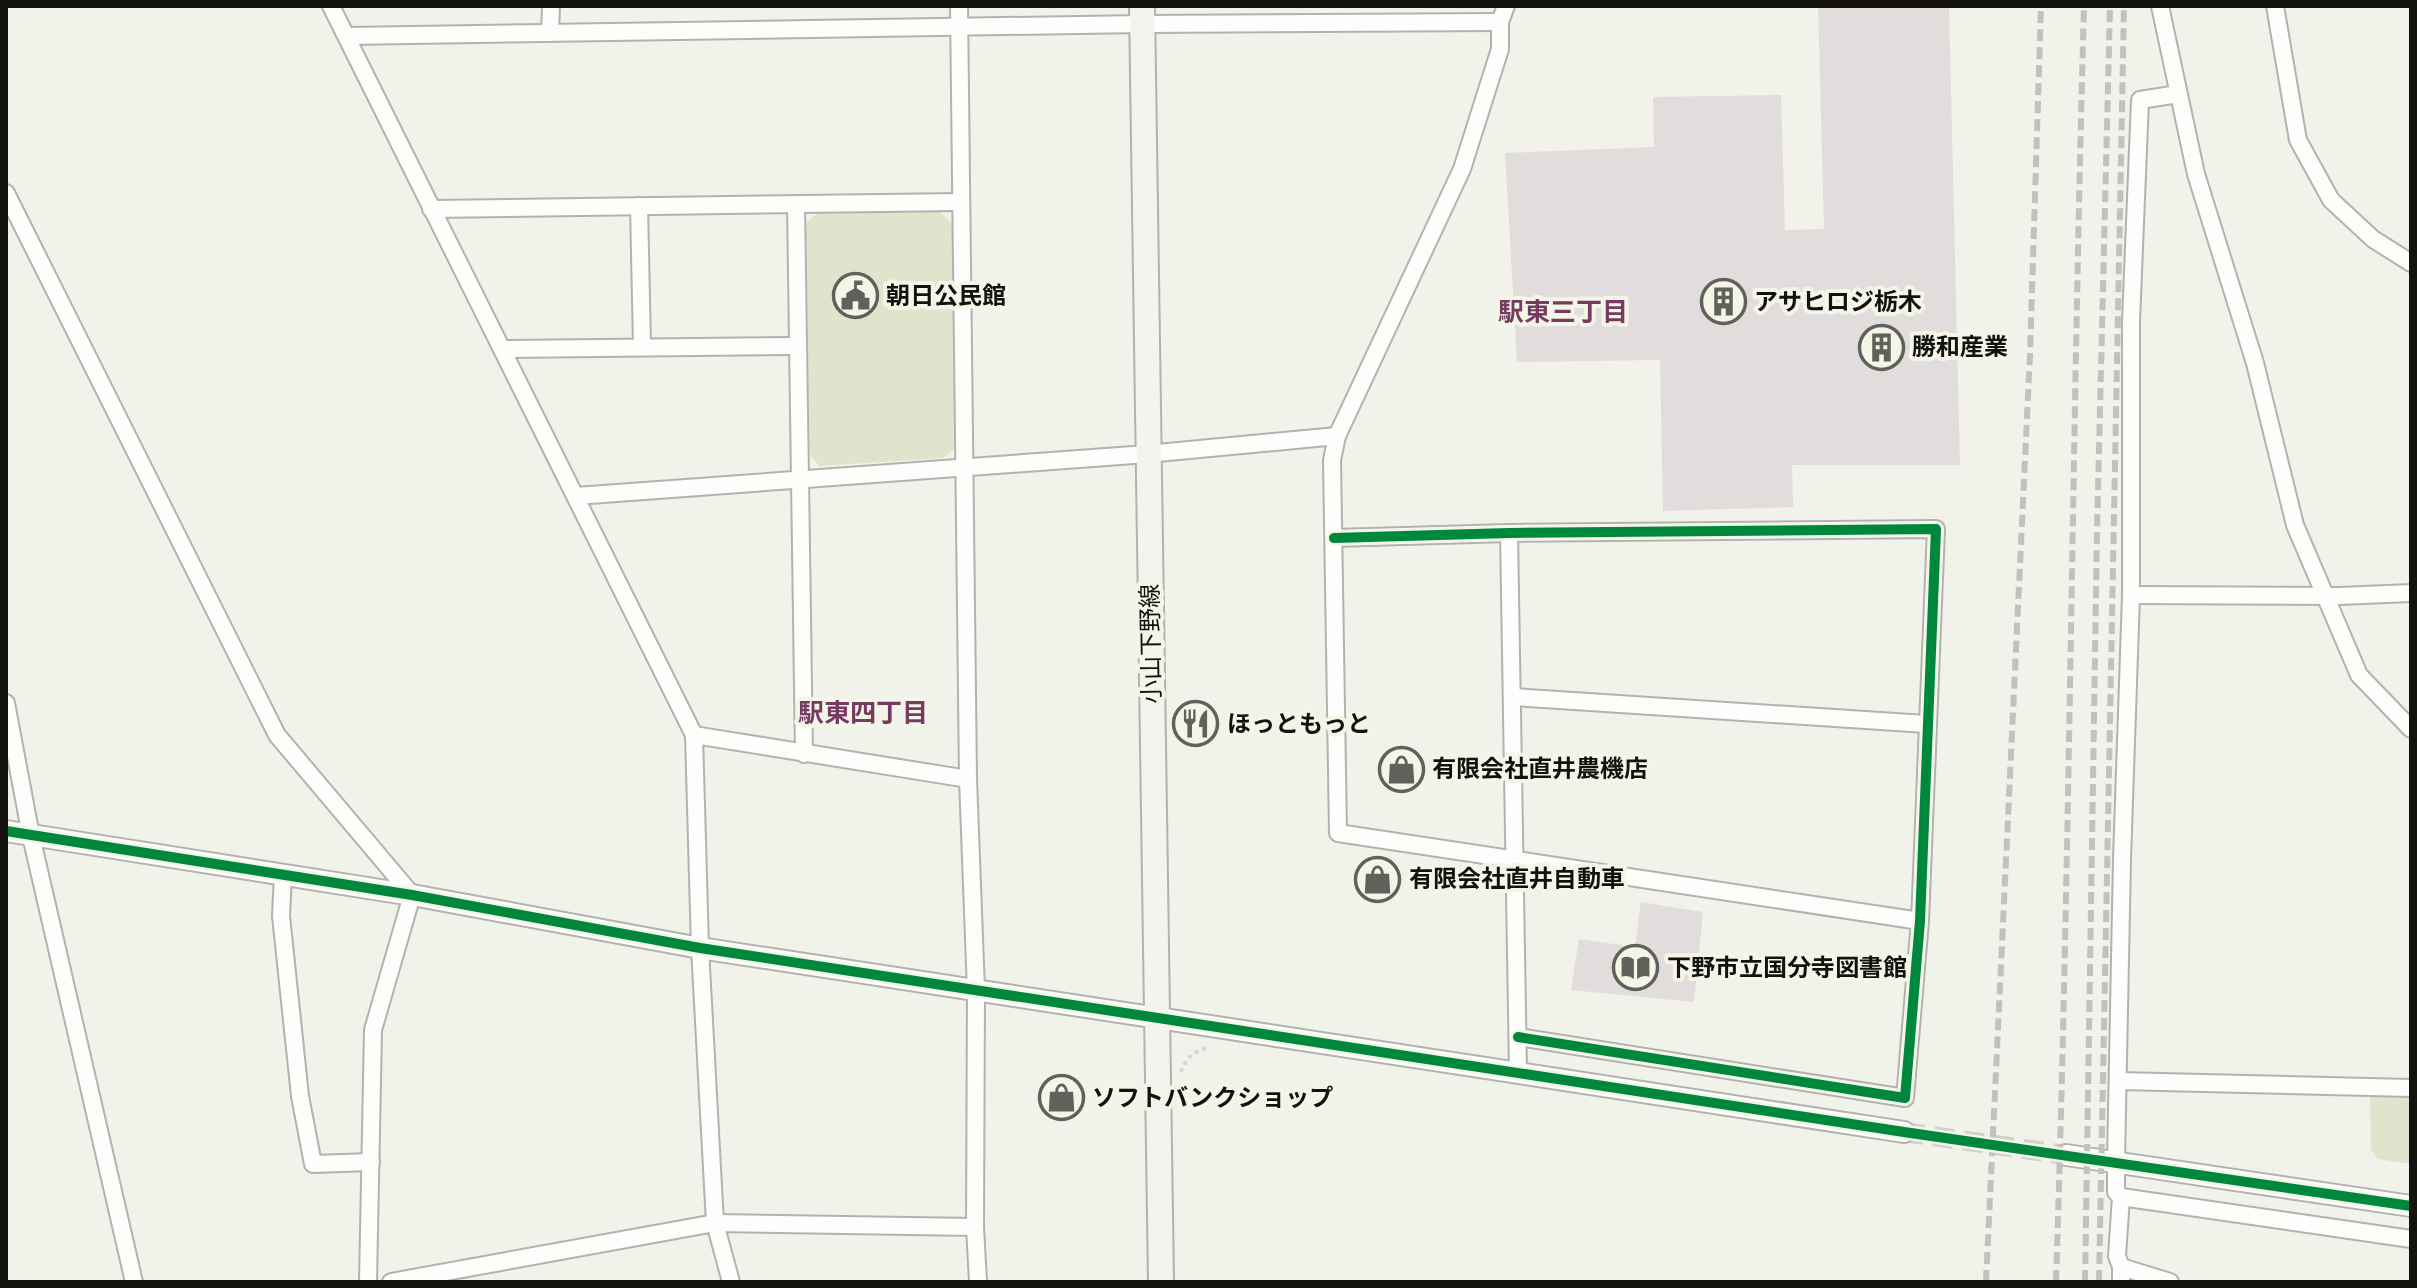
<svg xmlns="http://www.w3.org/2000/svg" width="2417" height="1288" font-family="'Playfair Display','Noto Sans JP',serif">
<rect width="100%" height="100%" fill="#f1f2ea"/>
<g fill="#e0e4cd">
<path d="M939 211 952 223 955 448 943 458 819 466 810 454 806 224 816 214Z"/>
<path d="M2370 1094H2411V1164L2378 1159 2371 1150Z"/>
</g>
<g fill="#e3dcdd">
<path d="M1818 6H1949L1960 465H1792L1793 507 1663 511 1660 360 1517 362 1505 153 1654 147 1653 97 1781 95 1785 230 1824 229Z"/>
<path d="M1641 902 1703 912 1694 1002 1571 990 1579 939 1635 947Z"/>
</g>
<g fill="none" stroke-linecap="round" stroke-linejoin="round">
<path stroke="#d0d1c9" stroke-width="20" stroke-dasharray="20 10" stroke-linecap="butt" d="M1904 1132 2066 1155"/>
<defs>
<g id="minor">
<path d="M331 6 694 735 700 948 715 1223 731 1282"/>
<path d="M959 6 968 779 976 991 975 1227 978 1282"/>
<path d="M1506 6 1500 22V49L1462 169 1337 436 1332 460 1338 833 1920 921"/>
<path d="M2160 6 2196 174 2255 363 2295 525 2359 675 2411 729"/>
<path d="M2275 6 2298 140 2331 200 2373 239 2411 263"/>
<path d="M550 33 551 6"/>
<path d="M347 36 1142 24 1500 22"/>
<path d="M6 193 277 735 412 895 373 1030 368 1282"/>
<path d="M796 204 804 754"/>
<path d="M639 206 642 346"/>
<path d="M431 209 960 202"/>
<path d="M502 349 797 346"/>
<path d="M576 496 1147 454 1337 436"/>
<path d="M1509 533 1518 1072"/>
<path d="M1334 538 1509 533 1936 529 1920 921 1905 1098 1518 1037"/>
<path d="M2131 595 2339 596 2411 593"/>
<path d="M1513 697 1926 724"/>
<path d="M6 703 31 836 134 1282"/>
<path d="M694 735 968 779"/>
<path d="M283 874 281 916 300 1096 313 1164 371 1162"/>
<path d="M2119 1081 2411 1088"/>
<path d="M2121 1197 2411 1239"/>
<path d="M2121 1267 2117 1256 2121 1197 2116 1192V1161L2122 859 2131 595V322L2140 100 2178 94"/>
<path d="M391 1282 715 1223 975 1227"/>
<path d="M2121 1282V1267L2170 1282"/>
</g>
<g id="tertiary">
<path d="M6 831 412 895 700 948 1904 1132"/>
<path d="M2066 1155 2411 1206"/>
</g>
<path id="secondary" d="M1142 6 1161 1282"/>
</defs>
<use href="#minor" stroke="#b2b3ad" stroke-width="20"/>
<use href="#tertiary" stroke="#b2b3ad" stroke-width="24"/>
<use href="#secondary" stroke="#b2b3ad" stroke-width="28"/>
<path stroke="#d6d7d4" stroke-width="4" stroke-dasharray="4 4" stroke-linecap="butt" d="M1181 1072C1185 1059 1196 1049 1208 1048"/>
<use href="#minor" stroke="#fdfdfc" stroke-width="16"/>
<use href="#tertiary" stroke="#fdfdfc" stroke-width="20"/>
<use href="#secondary" stroke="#f3f3ef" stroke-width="24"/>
<g stroke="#c1c2c0" stroke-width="6" stroke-dasharray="12 6" stroke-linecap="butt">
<path d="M1986 1282 2030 354 2041 6"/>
<path d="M2056 1282C2070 857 2072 431 2084 6"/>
<path d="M2085 1282 2097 531 2110 6"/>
<path d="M2099 1282 2124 6"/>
</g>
<defs>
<g id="cycleway">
<path d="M1334 538 1509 533 1936 529 1920 921 1905 1098 1518 1037"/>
<path d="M6 831 412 895 700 948 1904 1132 2411 1206"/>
</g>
</defs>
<use href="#cycleway" stroke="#f3f5e7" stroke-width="15"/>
<use href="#cycleway" stroke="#00873e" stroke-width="10"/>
</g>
<defs>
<symbol id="civic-ring" viewBox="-11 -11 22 22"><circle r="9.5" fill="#f3f5e7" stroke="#60615b" stroke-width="1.5"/><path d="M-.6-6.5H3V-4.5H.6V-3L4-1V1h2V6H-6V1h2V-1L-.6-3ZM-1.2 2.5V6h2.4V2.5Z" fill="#60615b"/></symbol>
<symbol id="building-ring" viewBox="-11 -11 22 22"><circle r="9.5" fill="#f3f5e7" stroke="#60615b" stroke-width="1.5"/><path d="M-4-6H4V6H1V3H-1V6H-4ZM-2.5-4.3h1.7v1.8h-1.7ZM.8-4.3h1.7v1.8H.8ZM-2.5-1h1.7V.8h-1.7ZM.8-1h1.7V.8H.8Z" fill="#60615b"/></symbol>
<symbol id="restaurant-ring" viewBox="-11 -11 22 22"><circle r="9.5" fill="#f3f5e7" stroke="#60615b" stroke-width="1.5"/><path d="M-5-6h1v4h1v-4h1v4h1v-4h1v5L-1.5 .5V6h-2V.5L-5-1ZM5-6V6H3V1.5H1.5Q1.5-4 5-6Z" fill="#60615b"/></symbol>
<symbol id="shop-ring" viewBox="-11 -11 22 22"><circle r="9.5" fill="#f3f5e7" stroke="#60615b" stroke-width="1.5"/><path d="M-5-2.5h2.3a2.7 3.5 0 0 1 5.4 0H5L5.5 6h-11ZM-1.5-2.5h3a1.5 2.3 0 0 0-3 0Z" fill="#60615b"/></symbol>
<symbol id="library-ring" viewBox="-11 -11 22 22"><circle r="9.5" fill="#f3f5e7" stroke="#60615b" stroke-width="1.5"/><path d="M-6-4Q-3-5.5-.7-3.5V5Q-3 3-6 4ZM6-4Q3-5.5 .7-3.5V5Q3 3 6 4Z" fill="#60615b"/></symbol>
</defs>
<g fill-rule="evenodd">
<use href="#civic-ring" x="830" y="270" width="51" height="51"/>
<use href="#building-ring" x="1698" y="276" width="51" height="51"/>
<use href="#building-ring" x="1856" y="322" width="51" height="51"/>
<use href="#restaurant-ring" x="1170" y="698" width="51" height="51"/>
<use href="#shop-ring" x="1376" y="744" width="51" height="51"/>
<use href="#shop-ring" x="1352" y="854" width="51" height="51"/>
<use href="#library-ring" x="1610" y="942" width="51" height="51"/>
<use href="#shop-ring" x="1036" y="1072" width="51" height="51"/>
</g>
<g text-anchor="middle" stroke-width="8" stroke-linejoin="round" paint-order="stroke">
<g font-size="24" font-weight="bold" fill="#12130e" stroke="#f3f5e7" text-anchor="start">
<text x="886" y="304">朝日公民館</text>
<text x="1754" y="310">アサヒロジ栃木</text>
<text x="1912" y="355">勝和産業</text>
<text x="1227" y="732">ほっともっと</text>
<text x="1432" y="777">有限会社直井農機店</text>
<text x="1409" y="887">有限会社直井自動車</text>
<text x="1667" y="976">下野市立国分寺図書館</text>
<text x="1092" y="1106">ソフトバンクショップ</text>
</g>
<g font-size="24" fill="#12130e" stroke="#f3f5e7">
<text transform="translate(1151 644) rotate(-91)" y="8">小山下野線</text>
</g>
<g font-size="26" font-weight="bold" fill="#773a63" stroke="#f3f5e7">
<text x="1563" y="321">駅東三丁目</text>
<text x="863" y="722">駅東四丁目</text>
</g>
</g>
<rect width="2417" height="1288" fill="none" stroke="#12130e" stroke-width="16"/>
</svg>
